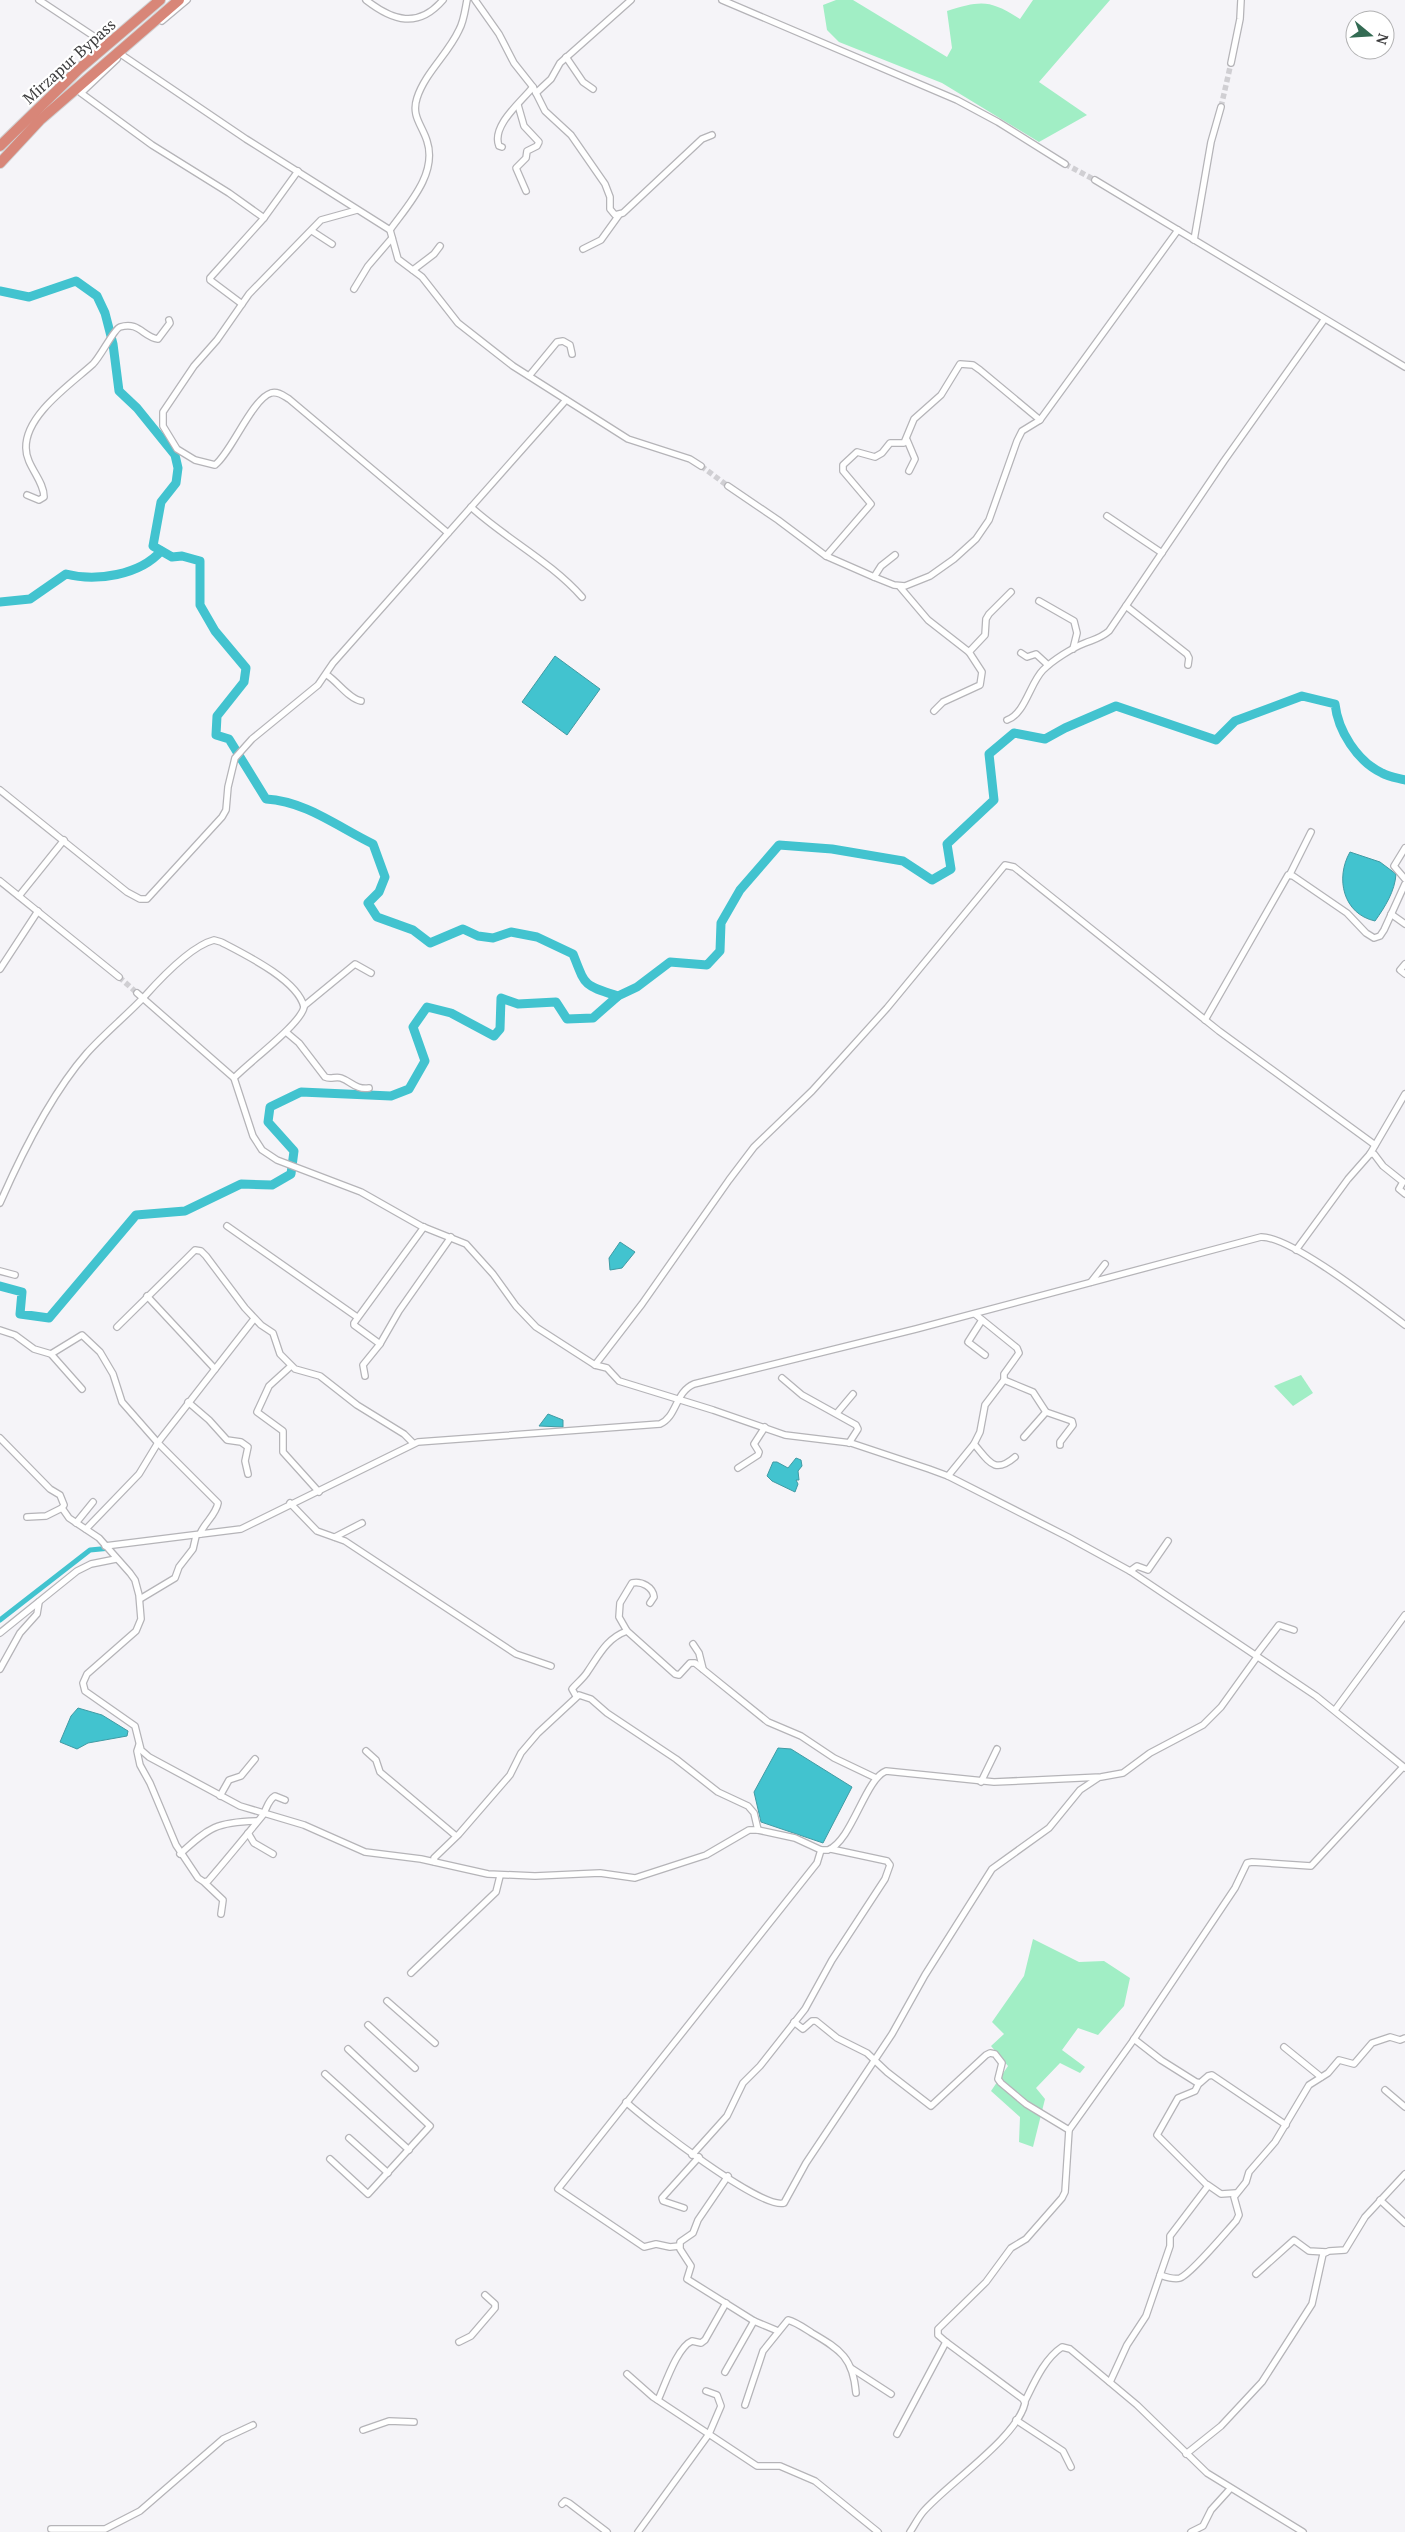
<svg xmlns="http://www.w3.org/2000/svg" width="1405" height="2532" font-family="'PT Serif',serif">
<rect width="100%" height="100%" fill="#f5f4f8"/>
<g fill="#a1eec5">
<path d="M836 0H853L947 57 952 48 947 11C982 0 990 0 1020 19L1033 0H1110L1039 82 1087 115 1039 142 942 83 839 42 827 30 823 5Z"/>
<path d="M1301 1375 1313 1393 1293 1406 1274 1386Z"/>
<path d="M1033 1939 1079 1962 1104 1961 1130 1978 1124 2006 1098 2035 1078 2028 1062 2050 1085 2067 1080 2073 1060 2063 1036 2088 1045 2099 1033 2147 1019 2142 1020 2117 991 2091 1008 2066 991 2046 1004 2034 992 2022 1024 1976Z"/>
</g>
<g fill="#42c3cf" stroke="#409ba4">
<path d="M555 656 600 689 567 735 522 702Z"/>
<path d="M1350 852 1380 862 1396 874C1395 891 1385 907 1375 921 1343 914 1335 878 1350 852Z"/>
<path d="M620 1242 635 1252 622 1268 610 1270 609 1258Z"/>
<path d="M548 1414 563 1420V1427L539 1426Z"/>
<path d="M796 1458 801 1460 802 1466 798 1471 799 1480H796L798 1484 795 1492 772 1481 767 1476 773 1462H777L788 1468Z"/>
<path d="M78 1708 102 1715 128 1731 127 1736 88 1743 77 1749 60 1742 71 1716Z"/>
<path d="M778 1748 791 1749 852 1787 823 1843 761 1822 754 1792Z"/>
</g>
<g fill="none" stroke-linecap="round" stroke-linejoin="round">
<path stroke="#42c3cf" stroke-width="5" d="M0 1620 90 1550 111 1548"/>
<g stroke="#42c3cf" stroke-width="9">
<path d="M0 291 29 297 76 281 97 296 105 313 113 344 119 391 137 408 175 455 178 468 176 483 161 502 153 546 172 557 182 556 200 561V605L215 631 246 668 244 682 217 716 216 735 229 739 266 799C305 801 338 827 373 844L385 877 379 892 368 903 377 917 413 930 430 943 463 929 478 936 493 938 511 932 537 937 573 954C586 987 583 985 618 996"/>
<path d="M0 602 30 599 66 574C96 582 140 575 161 551"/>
<path d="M0 1286 22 1292 20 1314 49 1318 136 1215 185 1211 241 1184 272 1185 291 1174 294 1151 268 1122 270 1107 301 1092 391 1096 409 1089 425 1061 413 1027 427 1007 451 1013 494 1036 500 1029 501 998 518 1004 556 1002 567 1019 593 1018 618 996 637 987 670 962 707 965 720 951 721 923 740 890 779 845 832 849 903 861 932 880 951 869 947 844 994 800 989 754 1014 733 1045 739 1065 728 1116 706 1216 740 1235 721 1302 696 1335 704C1338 731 1357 761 1382 773 1389 777 1398 778 1405 780"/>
</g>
<g stroke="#d0cfd3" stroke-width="5.5" stroke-dasharray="5.5 3" stroke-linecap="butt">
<path d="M1221 107 1231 63"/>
<path d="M1065 164 1095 180"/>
<path d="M701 466 728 486"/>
<path d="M119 977 137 993"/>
</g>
<defs>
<g id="minor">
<path d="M39 0 107 45"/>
<path d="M366 0C393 21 418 29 443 0"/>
<path d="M475 0 499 34 514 63 533 87 545 111 571 135 605 184 610 197V209L615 215 623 213 702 139 712 135"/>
<path d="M722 0 957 100 998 122 1065 164"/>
<path d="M162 21 187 0"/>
<path d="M122 55 246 139 390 230 398 259 422 277 458 323 513 366 628 439 690 459 701 466"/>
<path d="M566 57 583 82 593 89"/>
<path d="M117 59 81 93 152 145 229 193 264 218"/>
<path d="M1231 63 1240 19 1241 0"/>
<path d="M536 93 551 79 560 63 631 0"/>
<path d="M518 105 524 126 539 142 537 146 527 151 526 158 516 168 526 191"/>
<path d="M502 147 499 146C491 126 521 102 533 87"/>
<path d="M1095 180 1405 367"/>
<path d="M357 210 321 220 249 294 217 340 194 366 163 412V426L177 449 195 460 215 465C231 453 252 399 271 393 278 391 284 396 289 399L448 533"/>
<path d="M390 230C407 206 438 174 427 141 422 125 411 116 417 98 425 73 448 54 459 30 464 21 465 10 467 0"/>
<path d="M312 231 332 244"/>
<path d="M1194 240 1211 142 1221 107"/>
<path d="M583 249 601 240 619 215"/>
<path d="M413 270 434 254 440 246"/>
<path d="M354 289 368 266 392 238"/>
<path d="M242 304 210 280V278L264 218 298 171"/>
<path d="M529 376 557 342 563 341 570 345 572 354"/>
<path d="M907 440 915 459 909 471"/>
<path d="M728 486 778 520 826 556 874 577 894 585 905 586 930 576 954 559 976 539 989 520 1017 441 1022 431 1040 420 1178 230"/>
<path d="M27 495 39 500 44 497C44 480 26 466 26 448 25 415 71 384 93 364 101 356 114 329 120 327 139 321 143 337 158 339L170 323 169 320"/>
<path d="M471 507C506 539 550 561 582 597"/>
<path d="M1107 516 1162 553"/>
<path d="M826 556 871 504 843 471V465L857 452 875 457 882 453 890 443H904L914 419 941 395 960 364 973 365 980 370 1040 420"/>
<path d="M874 577 881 566 895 555"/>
<path d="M900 587 928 620 969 652 985 635 986 619 989 614 1011 592"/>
<path d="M1039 601 1074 621 1077 633 1073 649"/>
<path d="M1126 606 1187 654 1189 658 1188 665"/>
<path d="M1021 653 1027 657 1036 654 1048 665"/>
<path d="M327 675C337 681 349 699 361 701"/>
<path d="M934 711 943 702 980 685 982 672 969 652"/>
<path d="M1007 720C1025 714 1030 683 1043 670 1053 660 1072 648 1085 643 1095 639 1101 638 1109 631L1224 461 1324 320"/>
<path d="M0 790 127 892 140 899H147L222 817 226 810 228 787 235 758 252 739 318 685 333 663 566 400"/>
<path d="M1405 848 1394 866 1405 879"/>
<path d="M1290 874 1311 832"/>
<path d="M0 881 119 977"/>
<path d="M19 896 64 840"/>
<path d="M1391 914 1405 924"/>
<path d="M1405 964 1400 970 1405 974"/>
<path d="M0 969 38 911"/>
<path d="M137 993 234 1078 253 1136 262 1150 277 1160 361 1192 421 1226 466 1244 493 1274 516 1306 536 1327 595 1365 607 1368 619 1381 713 1410 785 1435 851 1443 929 1469 948 1476 1068 1537 1130 1571 1316 1696 1405 1768"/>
<path d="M304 1006 355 964 371 973"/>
<path d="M1205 1020 1288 875 1293 876 1347 913 1366 933 1374 938 1380 936 1384 930 1405 884"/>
<path d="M286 1032 299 1043 325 1077C331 1080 335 1076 341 1078 352 1082 356 1090 369 1088"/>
<path d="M1370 1154H1374L1383 1166 1403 1182 1399 1189 1405 1194"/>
<path d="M0 1203C21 1155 52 1093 87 1053 105 1033 126 1016 144 997 160 979 191 946 214 940L221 942C244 954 298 980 304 1007 301 1024 249 1062 234 1078"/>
<path d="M227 1226 357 1317"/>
<path d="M1296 1250 1348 1179 1370 1154 1405 1094"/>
<path d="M0 1271 15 1275"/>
<path d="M1091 1282 1105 1264"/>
<path d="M147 1296 215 1369"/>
<path d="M982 1320 968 1342 985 1355"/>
<path d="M117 1327 187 1258 195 1250 201 1251 206 1256 245 1308 261 1325 273 1333 280 1354 295 1369 320 1376 357 1405 404 1434 413 1443"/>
<path d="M0 1330 15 1335 34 1349 51 1354 82 1389"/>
<path d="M380 1344 354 1325V1323L424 1227"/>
<path d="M51 1354 82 1335 100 1352 113 1374 122 1402 158 1443 218 1503C216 1515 204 1523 200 1534"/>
<path d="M595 1365 642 1304 729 1180 754 1147 812 1091 887 1008 1005 865 1014 867 1219 1031 1375 1145"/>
<path d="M291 1366 269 1386 257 1412 283 1431V1452L319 1492"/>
<path d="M365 1376 363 1365 380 1344 399 1311 451 1237"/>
<path d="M782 1378 802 1395 856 1425 858 1429 849 1443"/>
<path d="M1004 1380 1033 1392 1046 1412 1072 1421 1073 1425 1060 1442V1445"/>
<path d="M188 1402 209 1420 227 1440 241 1442 248 1447 245 1461 248 1474"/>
<path d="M837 1413 853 1394"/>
<path d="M1024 1437 1046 1412"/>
<path d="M0 1438 50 1489 60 1495 64 1505 62 1508 69 1518 99 1538 130 1573 135 1580 139 1595 141 1619 136 1631 87 1674 83 1683 85 1691 135 1726 141 1750 149 1757 240 1806 304 1825 365 1852 421 1859 488 1874 535 1876 600 1873 635 1878 706 1855 749 1830H758L795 1838 821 1850H828C852 1841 865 1779 886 1771L994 1782 1101 1777 1123 1773 1150 1753 1203 1725 1221 1707 1257 1657"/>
<path d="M974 1444C989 1461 994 1475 1015 1457"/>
<path d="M738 1468 758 1455 759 1452 754 1444 765 1427"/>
<path d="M948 1476 974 1444 980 1432 985 1405 1004 1380V1374L1019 1353 1017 1348 975 1314"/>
<path d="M290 1503 317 1531 345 1541 516 1654 551 1666"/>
<path d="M27 1517 46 1516 62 1508"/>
<path d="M76 1523 93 1502"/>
<path d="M86 1529 139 1474 159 1441 254 1319"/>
<path d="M335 1537 362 1523"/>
<path d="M105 1546 241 1529 418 1442 660 1424C677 1417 675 1392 694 1384L916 1329 1261 1237C1291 1236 1378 1305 1405 1325"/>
<path d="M1130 1571 1137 1566 1148 1570 1168 1541"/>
<path d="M140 1599 175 1578 179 1567 193 1549 196 1536"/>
<path d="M650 1603 654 1597C653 1587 642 1581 632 1583L620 1603 619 1617 627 1631 675 1674 679 1675 690 1663H695L768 1722 801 1736 834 1758 876 1778"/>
<path d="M0 1633 77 1571 91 1564 116 1559"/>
<path d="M693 1644 699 1653 703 1669"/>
<path d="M1256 1655 1279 1625 1294 1630"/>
<path d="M0 1669 20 1633 37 1614 39 1602"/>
<path d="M576 1696 572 1689C577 1683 584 1678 588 1671 599 1655 607 1638 627 1631"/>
<path d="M1335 1710 1405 1615"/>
<path d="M139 1745 137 1751 140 1765 150 1783 176 1845 198 1878 204 1882 208 1881C227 1859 245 1837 263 1815 267 1808 268 1800 275 1796L285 1800"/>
<path d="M366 1751 376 1760 380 1772 456 1836"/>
<path d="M981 1782 997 1749"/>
<path d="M220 1796 229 1780 241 1776 255 1759"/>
<path d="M248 1833 254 1843 273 1854"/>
<path d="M180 1854C209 1827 217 1822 257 1821"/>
<path d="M435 1862 434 1858 459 1834 510 1775 521 1753 538 1733 579 1695 591 1699 607 1713 676 1759 718 1792 748 1806 754 1813 758 1830"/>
<path d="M205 1883 223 1900 221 1914"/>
<path d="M411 1973 496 1892 500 1876"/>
<path d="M387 2001 435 2043"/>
<path d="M794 2022 803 2029 812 2021H816L837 2038 867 2053 887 2072 931 2106 986 2055 990 2053 995 2054 1002 2063 998 2079 1001 2083 1026 2104 1069 2130"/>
<path d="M368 2025 415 2068"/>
<path d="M1134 2039 1161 2060 1196 2082 1200 2083 1208 2076 1212 2075 1286 2125"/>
<path d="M1284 2047 1321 2077"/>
<path d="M325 2074 409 2150"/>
<path d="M1385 2090 1405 2107"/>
<path d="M626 2102C647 2121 761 2210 784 2203L806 2163 892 2034 925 1975 992 1869 1049 1828 1080 1790 1098 1778"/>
<path d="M349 2138 388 2173"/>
<path d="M692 2155 727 2116 743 2083 760 2066 805 2009 832 1960 885 1879 890 1865 887 1861 831 1849"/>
<path d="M330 2159 368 2194 430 2126 348 2049"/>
<path d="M728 2176 698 2220 693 2233 680 2242V2249L691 2266 687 2279 754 2321 778 2331"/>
<path d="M1208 2185 1221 2194 1236 2193"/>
<path d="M1380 2200 1405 2223"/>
<path d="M684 2208 663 2201 662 2198 699 2157"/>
<path d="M679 2246 670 2247 656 2244 644 2247 558 2189 817 1863 821 1850"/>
<path d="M1256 2274 1294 2240 1309 2251 1326 2252"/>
<path d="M1160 2275C1166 2277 1174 2280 1180 2278 1191 2274 1225 2233 1236 2221L1239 2215 1234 2197 1246 2182 1249 2172 1275 2142 1309 2085 1328 2073 1339 2060 1354 2064 1372 2043 1390 2037 1400 2040 1405 2038"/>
<path d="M459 2342 471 2336 495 2308V2304L485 2295"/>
<path d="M851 2368 891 2394"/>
<path d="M725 2372 754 2321"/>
<path d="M627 2374 653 2397 757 2466H780L815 2481 878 2532"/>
<path d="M1110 2382 1127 2345 1146 2316 1170 2246V2236L1208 2186 1157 2135 1178 2098 1195 2091 1199 2083"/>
<path d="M658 2400C665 2385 677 2347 692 2341L701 2343 705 2340 726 2303"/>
<path d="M1025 2401C1034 2383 1044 2359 1062 2347L1070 2349 1137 2405 1207 2473 1303 2532"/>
<path d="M745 2405 763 2351 788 2320C796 2322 804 2328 812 2333 841 2350 853 2358 856 2393"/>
<path d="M1016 2420 1063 2451 1071 2467"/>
<path d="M363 2430 389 2421 414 2422"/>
<path d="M897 2434 946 2342"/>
<path d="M1186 2454 1221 2426 1262 2382 1312 2304 1323 2254 1329 2251 1345 2250 1365 2217 1405 2174"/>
<path d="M562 2504 565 2501 569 2503 607 2532"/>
<path d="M51 2529H105L140 2511 223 2439 253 2425"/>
<path d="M638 2532 709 2434 721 2406 717 2395 706 2391"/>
<path d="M910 2532C914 2526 918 2518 923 2512 947 2484 1017 2438 1025 2403L1023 2399 946 2342 938 2335V2329L986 2282 1011 2248 1026 2239 1062 2198 1065 2192 1069 2130 1132 2042 1235 1888 1247 1863 1252 1862 1311 1866 1403 1767"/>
<path d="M1191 2532 1203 2526 1211 2510 1230 2489"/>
</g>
<g id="trunk">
<path d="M0 146 79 69 160 0"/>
<path d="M0 163 40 120 179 0"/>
</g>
</defs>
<use href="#minor" stroke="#b5b4b8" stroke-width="8"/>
<use href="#trunk" stroke="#d0d0d1" stroke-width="12"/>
<use href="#minor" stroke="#fff" stroke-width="5.5"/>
<use href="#trunk" stroke="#d88678" stroke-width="10"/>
</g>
<g text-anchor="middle" stroke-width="4.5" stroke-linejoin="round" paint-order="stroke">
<g font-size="16" fill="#3d3d3e" stroke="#fff">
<text transform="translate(69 61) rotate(-42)" y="6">Mirzapur Bypass</text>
</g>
</g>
<g transform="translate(1370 35) rotate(108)"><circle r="24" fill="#ffffff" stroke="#b1b1b2"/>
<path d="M0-4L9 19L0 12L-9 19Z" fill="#336b53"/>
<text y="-8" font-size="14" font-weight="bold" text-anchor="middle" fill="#3d3d3e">N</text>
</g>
</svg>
